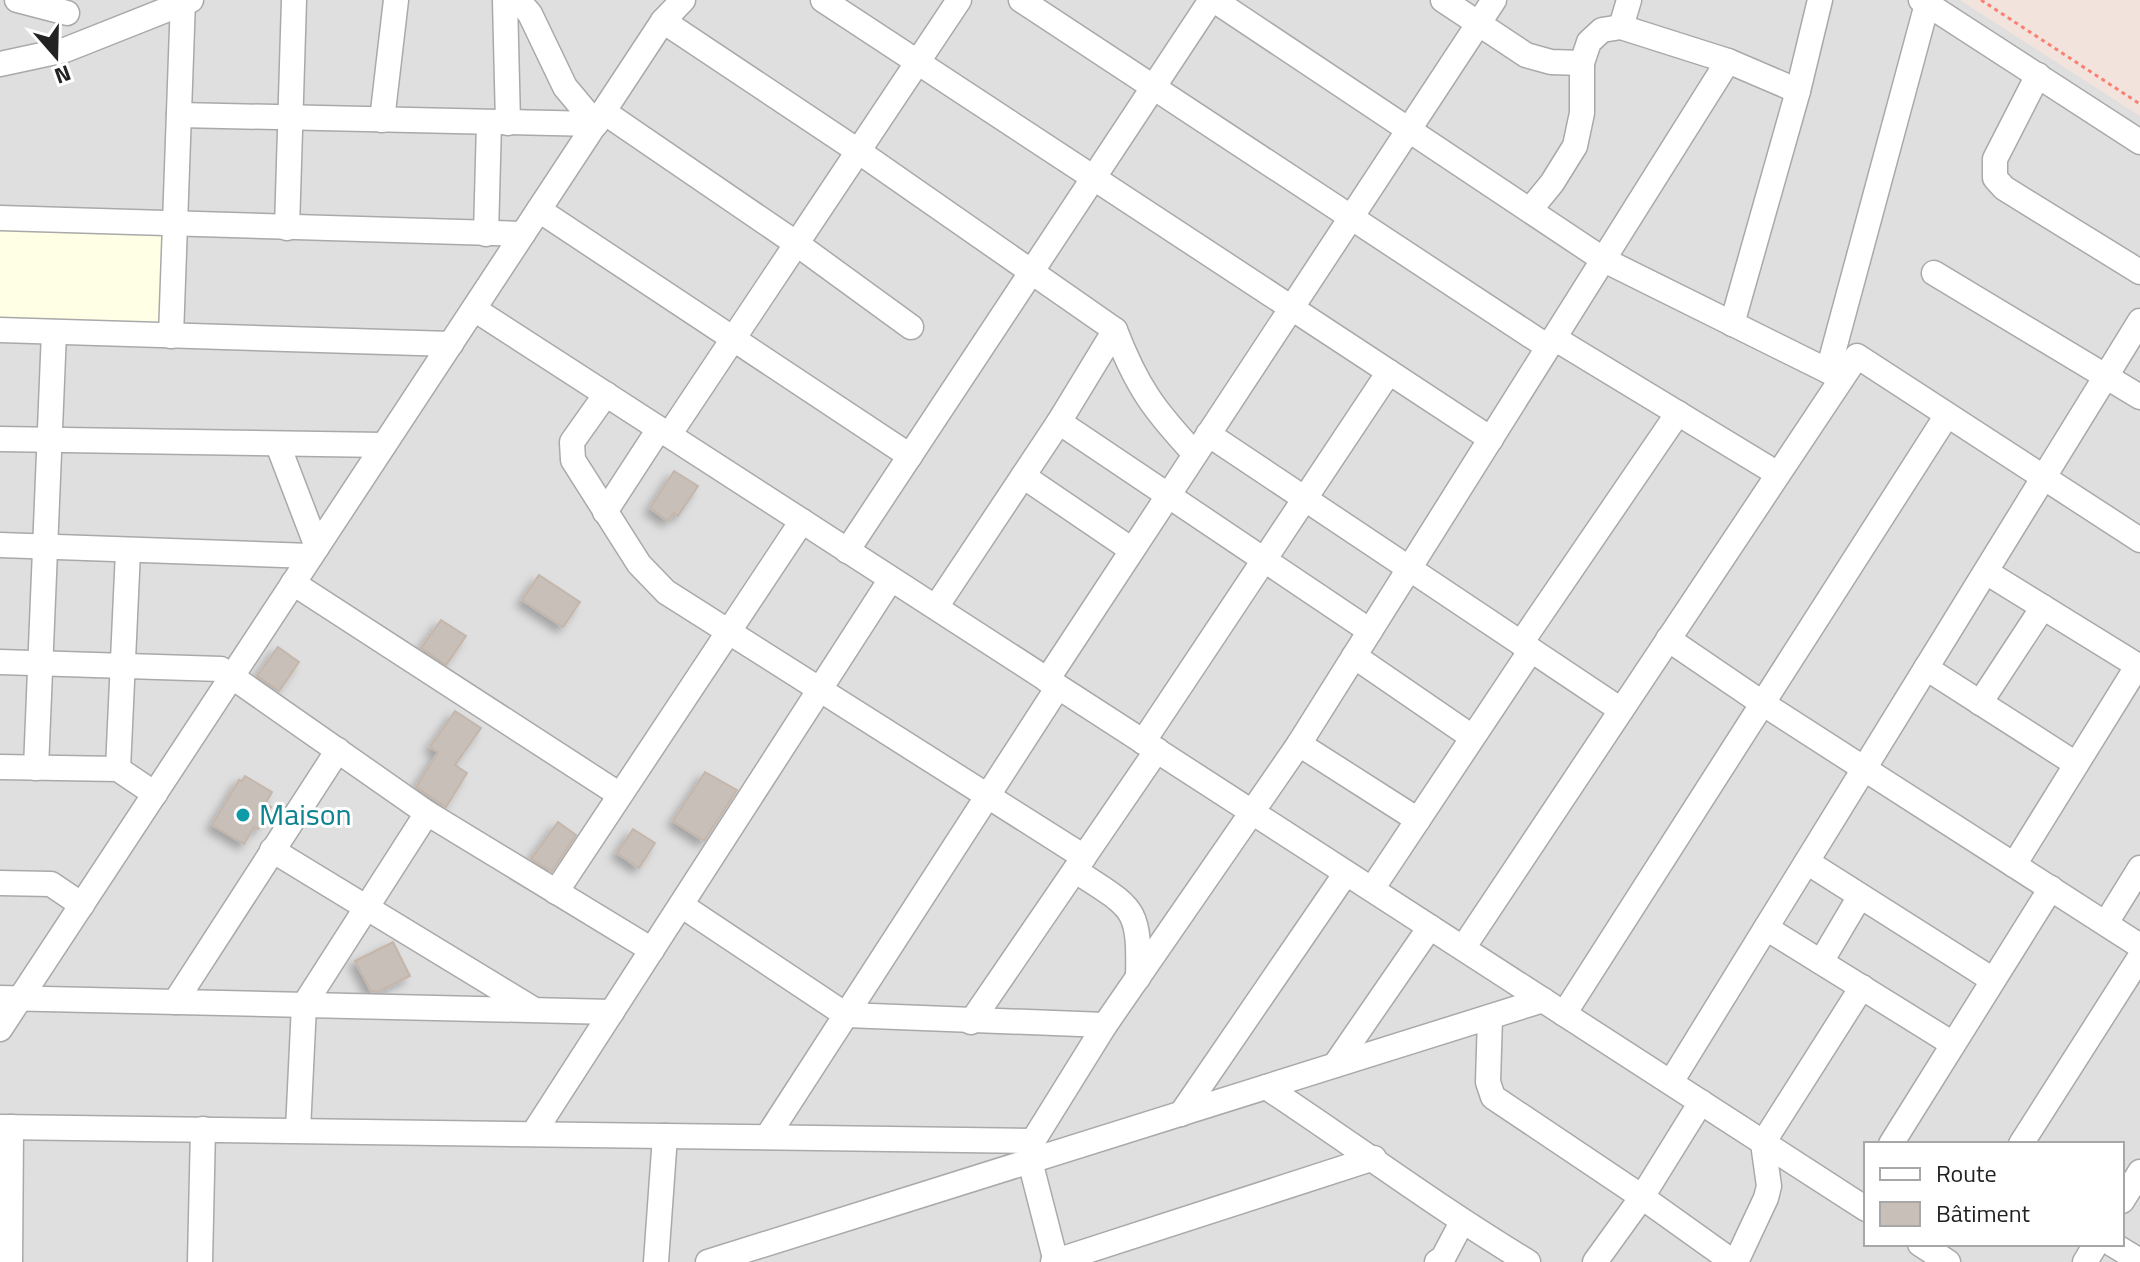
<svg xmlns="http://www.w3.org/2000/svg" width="2140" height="1262" font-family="'Titillium Web',sans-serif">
<defs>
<filter id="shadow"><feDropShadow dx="-5.5" dy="5.5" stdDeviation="4" flood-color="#0004"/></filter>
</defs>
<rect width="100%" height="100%" fill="#f2efe9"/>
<path fill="#e0dfdf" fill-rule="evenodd" d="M0 0H2140V1262H0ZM1866 1144H2122V1244H1866Z"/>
<path fill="#ffffe5" d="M0 230 162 235 160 324 0 319Z"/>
<path fill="#f3e3dd" d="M1960 0H2140V116Z"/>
<g fill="#c7bfb8" stroke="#c4b6ab" stroke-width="2" filter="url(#shadow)">
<path d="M674 471 698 486 678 516 674 513 668 521 650 508Z"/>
<path d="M539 575 580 602 563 627 522 600Z"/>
<path d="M441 620 466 636 446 665 421 648Z"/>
<path d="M278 647 299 662 279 691 257 676Z"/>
<path d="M455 711 481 728 455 765 467 773 446 807 416 787 438 752 430 747Z"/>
<path d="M705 772 737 790 704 841 673 821Z"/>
<path d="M245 776 272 792 265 804 271 807 258 829 254 827 244 844 212 825 239 780 242 781Z"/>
<path d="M558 822 576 835 552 871 531 859Z"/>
<path d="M633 829 655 843 639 868 617 853Z"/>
<path d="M393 942 410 976 378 992 371 991 355 961Z"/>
</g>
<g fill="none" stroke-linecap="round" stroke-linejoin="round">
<defs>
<g id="minor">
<path d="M17 0 67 13"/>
<path d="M505 0 508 123"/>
<path d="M518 0 530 14 565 87 596 124"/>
<path d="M823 0 1491 439"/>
<path d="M1021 0 1548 347"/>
<path d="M1214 0 1604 260 1842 378"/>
<path d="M1443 0 1526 55 1551 62 1582 63"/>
<path d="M1921 0 2140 142"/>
<path d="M663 21 858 151 1115 330C1137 387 1154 410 1195 454"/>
<path d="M1621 27 1629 0"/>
<path d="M0 64 65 50 191 0"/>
<path d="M2038 75 1995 159V178L2004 188 2140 272"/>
<path d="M604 112 797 244 911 327"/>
<path d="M179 115 596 124"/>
<path d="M382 120 396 0"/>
<path d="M539 210 910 456"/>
<path d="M1530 210 1552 183 1575 146 1582 113V63L1589 42 1602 30 1621 27 1728 61 1798 91"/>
<path d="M0 218 523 234"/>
<path d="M287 228 294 0"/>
<path d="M486 234 489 123"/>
<path d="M1934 273 2140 397"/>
<path d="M474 309 1866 1209"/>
<path d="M1732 324 1798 91 1820 0"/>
<path d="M0 330 451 344"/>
<path d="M171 336 183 0"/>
<path d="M1554 338 1778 474"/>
<path d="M1828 371 1927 4"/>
<path d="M606 394 572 442 573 460 639 564 666 592 1084 857"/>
<path d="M1059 422 1370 631"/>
<path d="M1208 434 1621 710"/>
<path d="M669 435 959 0"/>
<path d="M0 439 384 445"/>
<path d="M278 445 317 547"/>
<path d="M1023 476 1132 550"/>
<path d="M605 512 659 429"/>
<path d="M0 545 311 556"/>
<path d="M847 551 1211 0"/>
<path d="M1986 572 2140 667"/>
<path d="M293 583 620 795"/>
<path d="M936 607 1059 422 1115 330"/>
<path d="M1668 639 1762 703 2140 946"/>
<path d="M1521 643 1678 413"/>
<path d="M1354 656 1472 737"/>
<path d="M0 662 221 669 427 813 652 950"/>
<path d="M1926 668 2076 764"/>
<path d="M1047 680 1494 0"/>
<path d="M1980 703 2043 607"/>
<path d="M1143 742 1389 372"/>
<path d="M1299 744 1418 820"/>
<path d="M0 767 118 769 155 794"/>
<path d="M36 768 54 332"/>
<path d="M118 769 128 551"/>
<path d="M272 850 533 1009"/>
<path d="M1807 862 1993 980"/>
<path d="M2014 865 2138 665"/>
<path d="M1076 871C1133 909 1140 905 1138 978"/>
<path d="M0 883 51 884 82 905"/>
<path d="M1372 889 1531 650"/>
<path d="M556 892 802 521"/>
<path d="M681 905 846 1015 1105 1025"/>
<path d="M2106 923 2140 868"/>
<path d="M1766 928 1953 1044"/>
<path d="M1463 948 1857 356 2140 540"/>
<path d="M1821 962 1860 896"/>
<path d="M0 998 612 1012"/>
<path d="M175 1002 338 750"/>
<path d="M1564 1014 1947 415"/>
<path d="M1490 1017 1488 1082 1493 1097 1642 1197 1733 1262"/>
<path d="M971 1022 1157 750"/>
<path d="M0 1029 663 21 683 0"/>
<path d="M1335 1065 1430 927"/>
<path d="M1671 1082 2140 321"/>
<path d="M1266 1087C1354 1145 1438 1208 1528 1262"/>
<path d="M1181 1114 1346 873"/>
<path d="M0 1127 1033 1141"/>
<path d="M298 1130 304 1005 427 813"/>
<path d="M533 1134 891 579"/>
<path d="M767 1137 1058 687"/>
<path d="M1891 1144 2051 888"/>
<path d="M2021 1144 2140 957"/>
<path d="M2122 1201 2140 1172"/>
<path d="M1920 1244 1948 1262"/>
<path d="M2112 1244 2140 1261"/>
<path d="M10 1262 11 1127"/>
<path d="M200 1262 203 1129"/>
<path d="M656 1262 665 1136"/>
<path d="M708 1262 1543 1000"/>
<path d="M1053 1262 1374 1158"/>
<path d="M1056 1262 1030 1161 1033 1141 1105 1025 1299 744 1728 61"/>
<path d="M1437 1262 1443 1258 1462 1222"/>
<path d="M1595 1262 1642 1197 1701 1102"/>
<path d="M1736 1262 1766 1198 1769 1186 1763 1143 1862 987"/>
<path d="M2085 1262 2096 1244"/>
</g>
</defs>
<use href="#minor" stroke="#a9a9a9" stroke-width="27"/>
<path stroke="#fa8072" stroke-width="3" stroke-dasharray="4 4" stroke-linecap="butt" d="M1981 0 2140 104"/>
<use href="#minor" stroke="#fff" stroke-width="24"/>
</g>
<circle fill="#0f9aa8" stroke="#fff" stroke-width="3" cx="243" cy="815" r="8"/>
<g text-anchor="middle" stroke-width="6" stroke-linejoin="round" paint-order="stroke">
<g font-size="30" fill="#0d838f" stroke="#fff" text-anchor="start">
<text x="259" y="825">Maison</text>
</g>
</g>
<rect x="1864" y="1142" width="260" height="104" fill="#ffffff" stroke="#a7a7a7" stroke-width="2"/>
<rect x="1880" y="1168" width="40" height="12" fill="#ffffff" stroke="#a7a7a7" stroke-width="2"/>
<text x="1936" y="1182" font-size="24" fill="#222222">Route</text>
<rect x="1880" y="1202" width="40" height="24" fill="#c7bfb8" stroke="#a7a7a7" stroke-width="2"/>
<text x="1936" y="1222" font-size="24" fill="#222222">Bâtiment</text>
<g transform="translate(56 56) rotate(160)" stroke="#ffffff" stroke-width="6" paint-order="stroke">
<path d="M0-6L14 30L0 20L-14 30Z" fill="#222222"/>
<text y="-12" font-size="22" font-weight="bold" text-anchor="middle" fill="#222222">N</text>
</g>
</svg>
